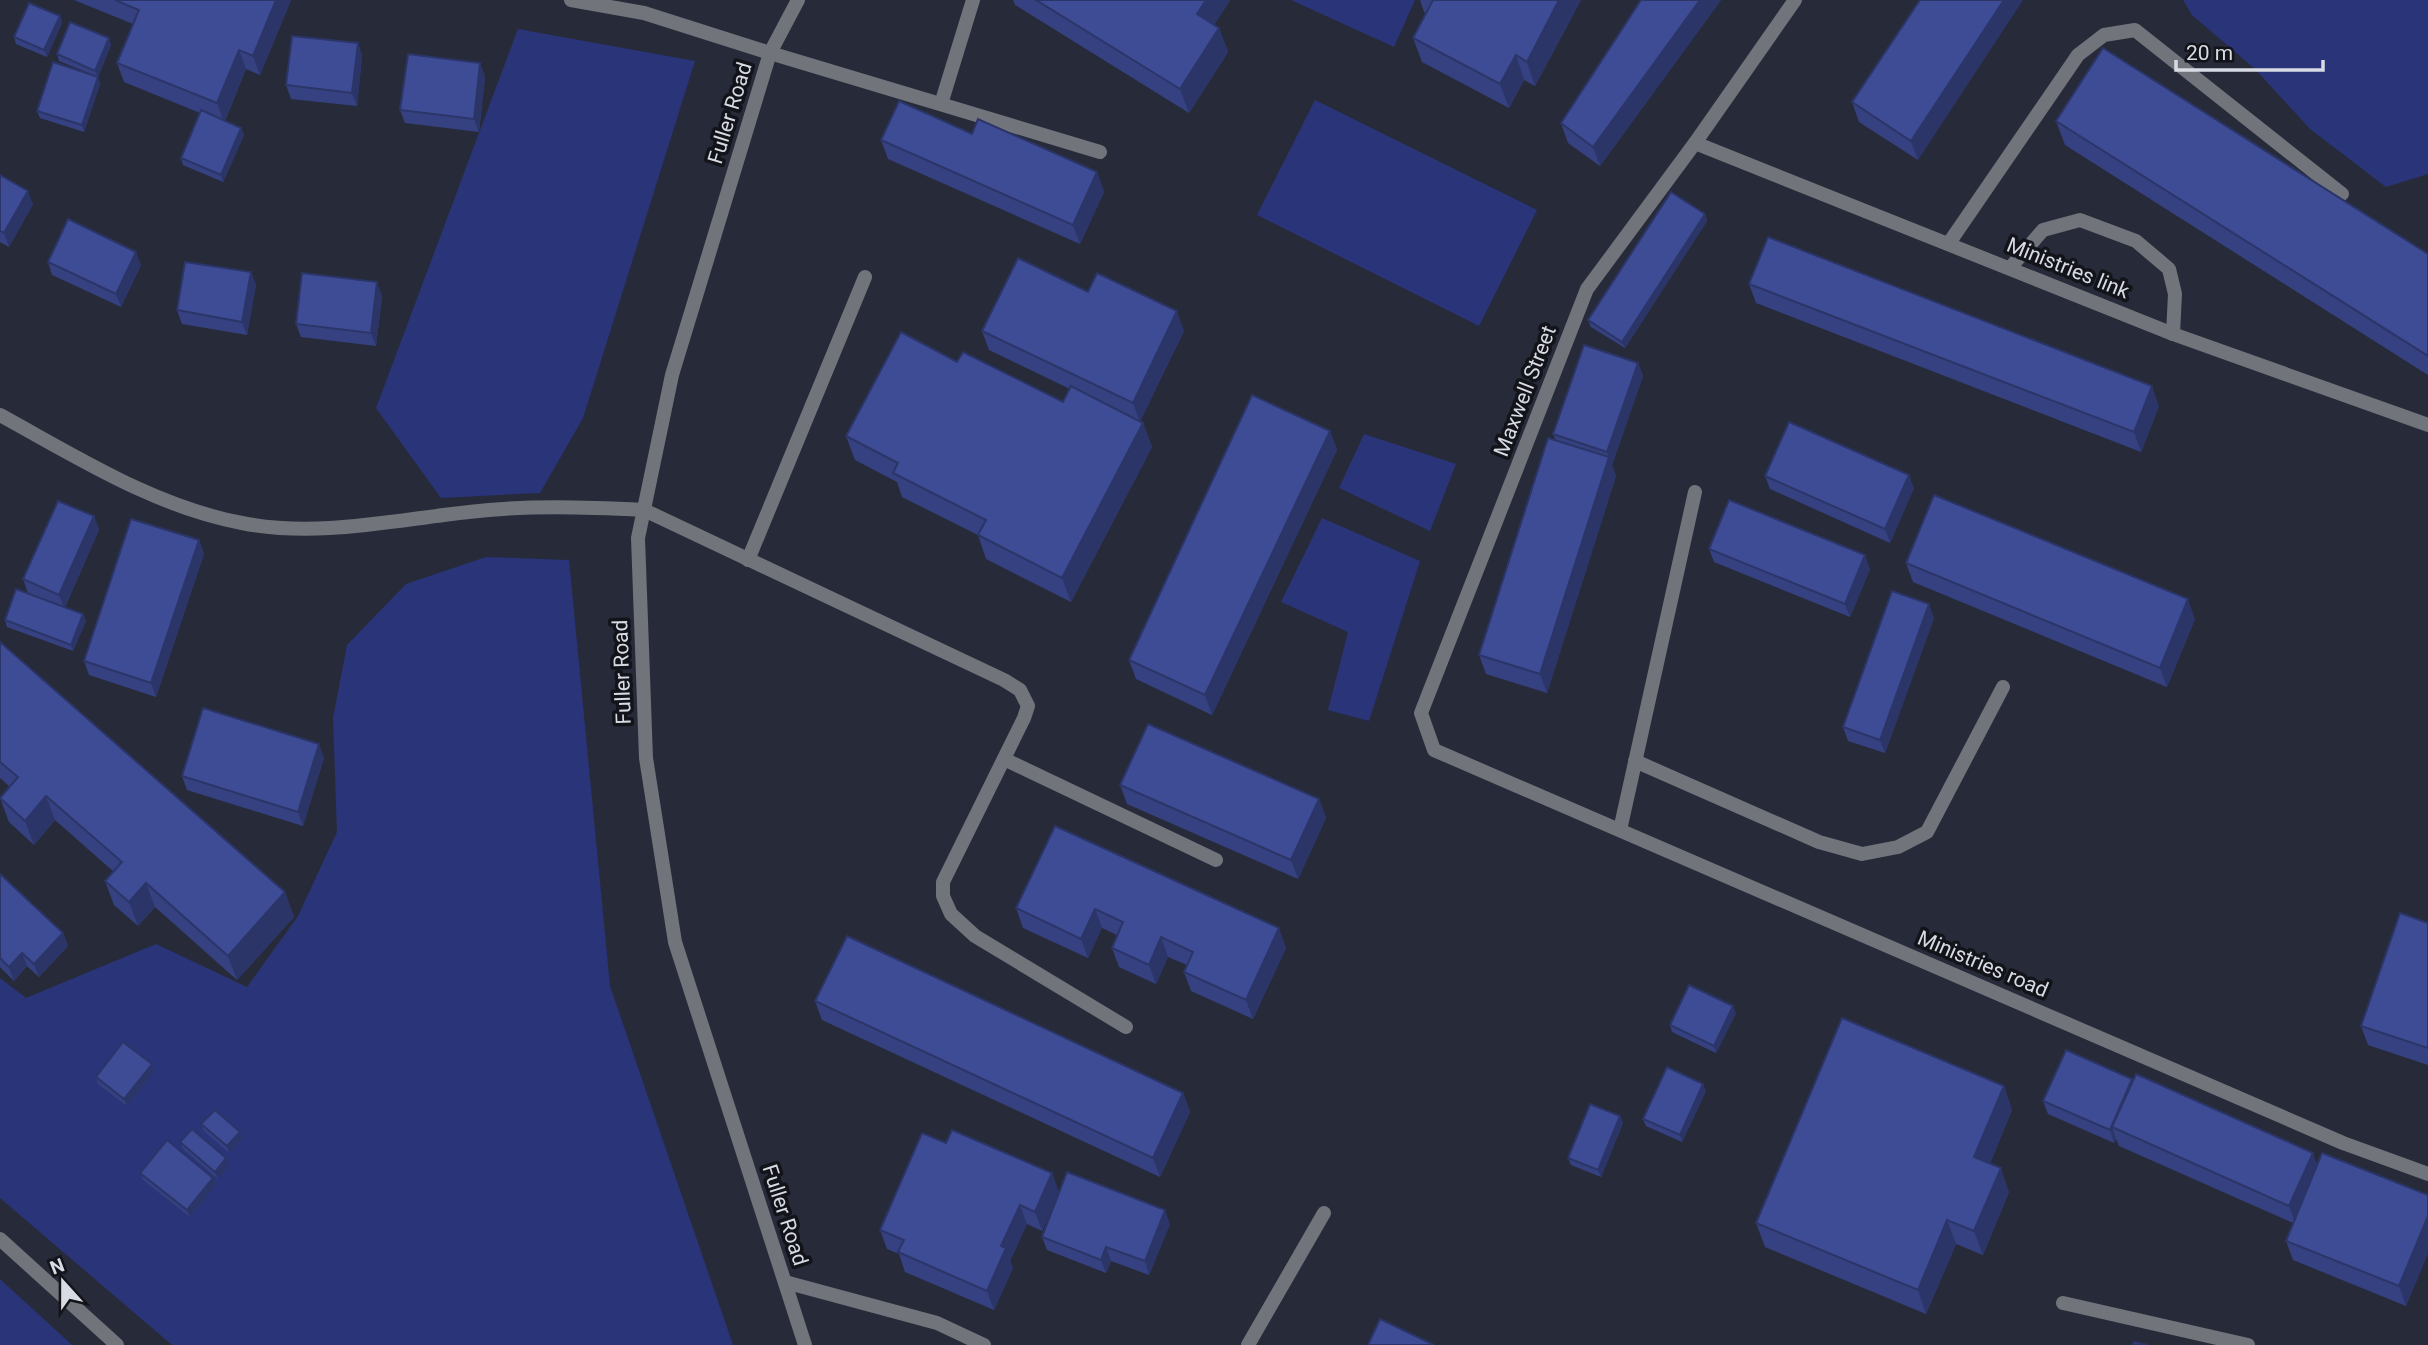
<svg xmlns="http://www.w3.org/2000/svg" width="2428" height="1345" font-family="Roboto,sans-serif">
<rect width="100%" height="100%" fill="#272b39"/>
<g fill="#2a3479">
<path d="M1291 0H1415L1394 47Z"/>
<path d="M2183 0H2428V174L2386 187 2310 129 2255 69 2192 15Z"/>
<path d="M518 29 695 61 583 418 540 493 441 498 376 408Z"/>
<path d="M1315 100 1537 210 1479 326 1257 215Z"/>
<path d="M1364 434 1456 464 1430 531 1339 488Z"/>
<path d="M1322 518 1420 561 1369 721 1328 710 1348 632 1281 602Z"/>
<path d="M486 557 569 560 610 986 733 1345H172L0 1198V978L26 998 156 944 247 987 298 916 337 832 333 718 347 645 406 584Z"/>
<path d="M0 1279 72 1345H0Z"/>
</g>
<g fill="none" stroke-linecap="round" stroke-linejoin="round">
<g stroke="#71747b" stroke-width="14">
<path d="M770 53 1100 152"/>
<path d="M941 104 973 0"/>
<path d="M1949 243 2078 55 2104 35 2135 30 2342 194"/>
<path d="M2010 268 2043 230 2080 220 2136 241 2169 269 2175 294 2173 334"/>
<path d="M644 510 1004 680 1020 690 1028 706 1024 718 943 882V896L951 914 975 936 1126 1027"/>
<path d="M748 560 865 277"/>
<path d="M1004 759 1216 860"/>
<path d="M1635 761 1819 842 1862 854 1898 847 1927 832 2003 687"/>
<path d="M1620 830 1695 492"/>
<path d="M2063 1303 2248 1345"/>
</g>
<g stroke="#71747b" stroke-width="14">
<path d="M571 0 644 13 770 53"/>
<path d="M1795 0 1695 143 1587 289 1421 713 1434 750 2343 1143 2428 1174"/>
<path d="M1695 143 2173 334 2428 425"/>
<path d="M0 415C77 457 155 507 242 523 317 538 394 520 469 512 527 505 585 507 644 510"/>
<path d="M0 1239 117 1345"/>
<path d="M785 1282 937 1323 984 1345"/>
<path d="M1248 1345 1324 1213"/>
</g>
<path stroke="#71747b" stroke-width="14" d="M798 0 770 53 672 375 638 538 646 758 675 942 805 1345"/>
</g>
<g fill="#354180">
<path d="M74 0H291L260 75 246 69 225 121 241 128 244 135 223 182 183 165 181 158 200 113 124 82 117 63 133 24Z"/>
<path d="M1013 0H1230L1214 25 1219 28 1228 52 1189 113 1015 5Z"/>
<path d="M1420 0H1581L1535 86 1524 80 1509 108 1422 62 1413 38 1426 13 1424 12Z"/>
<path d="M1641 0H1721L1600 166 1568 143 1561 123Z"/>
<path d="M1920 0 1918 160 1859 122 1852 102Z"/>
<path d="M60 16 62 23 47 57 16 44 14 37Z"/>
<path d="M109 38 111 45 98 77 100 84 84 132 40 118 37 111 91 74 59 61 57 54Z"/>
<path d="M358 43 362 56 357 106 291 99 286 85Z"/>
<path d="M480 63 485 77 479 132 405 123 400 110Z"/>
<path d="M2056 121 2428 254V375L2065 145Z"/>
<path d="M972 134 1097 172 1104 192 1080 244 888 159 881 140Z"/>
<path d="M0 175 33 204 9 247 0 242Z"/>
<path d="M1705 214 1707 221 1625 348 1591 327 1588 320Z"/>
<path d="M48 262 141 265 121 307 52 275Z"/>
<path d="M251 272 256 285 247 335 182 324 177 310Z"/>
<path d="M1749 284 2159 406 2141 452 1756 303Z"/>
<path d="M1088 292 1184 331 1140 421 1143 423 1152 447 1071 602 986 559 978 535 902 497 897 482 855 460 846 436 957 362 1063 402 1070 389 989 350 982 331Z"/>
<path d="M382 296 376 346 301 337 296 324Z"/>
<path d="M1638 363 1643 376 1612 465 1616 476 1547 693 1486 674 1479 655 1556 441 1553 434Z"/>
<path d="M1330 431 1337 450 1212 715 1136 679 1129 660Z"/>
<path d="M1765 476 1914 488 1890 543 1770 489Z"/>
<path d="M94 516 99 530 65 607 83 614 86 621 73 651 7 627 5 620 43 599 28 593 23 579Z"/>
<path d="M199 540 204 554 156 697 89 675 84 661Z"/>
<path d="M1709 549 1870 569 1850 617 1714 562Z"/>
<path d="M1906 563 2195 619 2167 687 1913 582Z"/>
<path d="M1934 618 1885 753 1848 741 1843 727Z"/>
<path d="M0 642 285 892 294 917 237 980 155 907 138 926 114 905 105 881 114 872 55 820 34 845 9 822 0 798 10 787 0 778Z"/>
<path d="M324 758 303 826 187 790 182 776Z"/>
<path d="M1120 785 1319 799 1326 818 1298 879 1127 804Z"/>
<path d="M1055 826 1286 948 1253 1019 1191 991 1184 972 1187 965 1168 957 1156 984 1119 967 1112 948 1117 935 1102 928 1088 958 1023 928 1016 908Z"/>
<path d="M0 874 63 933 68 946 39 977 27 966 14 981 0 967Z"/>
<path d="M2428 923V1065L2368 1045 2361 1026Z"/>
<path d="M815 1001 1183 1093 1190 1112 1160 1177 822 1020Z"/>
<path d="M1736 1013 1716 1053 1672 1032 1670 1025Z"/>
<path d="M154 1071 127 1106 98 1084 96 1077Z"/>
<path d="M2133 1082 2317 1164 2428 1195V1253L2406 1306 2293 1260 2286 1241 2293 1223 2119 1146 2116 1139 2114 1143 2048 1114 2043 1101Z"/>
<path d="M2004 1086 2012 1110 1990 1163 2009 1192 1983 1255 1956 1244 1926 1314 1765 1247 1756 1223Z"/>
<path d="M1706 1091 1682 1142 1646 1126 1643 1119Z"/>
<path d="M1620 1116 1623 1123 1601 1177 1571 1165 1568 1158Z"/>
<path d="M201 1124 242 1139 229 1153 204 1131Z"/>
<path d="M180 1142 229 1165 218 1179 183 1149Z"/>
<path d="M946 1143 1052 1173 1059 1193 1042 1231 1027 1224 1010 1261 1013 1268 994 1310 905 1272 899 1254 887 1249 880 1230Z"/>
<path d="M140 1173 213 1178 216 1185 190 1217 143 1180Z"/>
<path d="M1170 1224 1149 1275 1111 1261 1106 1273 1047 1250 1042 1237Z"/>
</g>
<g fill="#2b3568">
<path d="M276 0H291L260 75 253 56Z"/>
<path d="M1206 0H1230L1206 38 1197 14Z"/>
<path d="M1559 0H1581L1535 86 1527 62Z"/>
<path d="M1700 0H1721L1600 166 1593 147Z"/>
<path d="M2004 0H2023L1918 160 1911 141Z"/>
<path d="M60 16 62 23 47 57 44 50Z"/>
<path d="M1219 28 1228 52 1189 113 1180 89Z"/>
<path d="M109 38 111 45 98 77 100 84 84 132 82 125 98 77 95 71Z"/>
<path d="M358 43 362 56 357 106 352 93Z"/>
<path d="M239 50 246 69 224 122 217 103Z"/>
<path d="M1516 55 1524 80 1509 108 1500 84Z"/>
<path d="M480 63 485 77 479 132 474 119Z"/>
<path d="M241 128 244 135 223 182 221 175Z"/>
<path d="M1097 172 1104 192 1080 244 1073 225Z"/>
<path d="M28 191 33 204 9 247 4 233Z"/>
<path d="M1705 214 1707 221 1625 348 1622 342Z"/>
<path d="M136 252 141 265 121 307 116 294Z"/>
<path d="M251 272 256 285 247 335 242 322Z"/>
<path d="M377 282 382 296 376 346 371 333Z"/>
<path d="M1177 311 1184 331 1140 422 1133 403Z"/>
<path d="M1638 363 1643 376 1612 465 1616 476 1547 693 1540 674 1609 458 1607 452Z"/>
<path d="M2152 386 2159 406 2141 452 2134 432Z"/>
<path d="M1143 423 1152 447 1071 602 1062 578Z"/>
<path d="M1330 431 1337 450 1212 715 1205 695Z"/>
<path d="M1909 475 1914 488 1890 543 1885 529Z"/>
<path d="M94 516 99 530 64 608 59 595Z"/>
<path d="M199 540 204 554 156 697 151 683Z"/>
<path d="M1865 555 1870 569 1850 617 1845 604Z"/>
<path d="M2188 599 2195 619 2167 687 2160 668Z"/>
<path d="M1929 604 1934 618 1885 753 1880 740Z"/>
<path d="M83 614 86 621 73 651 71 645Z"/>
<path d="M319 744 324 758 303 826 298 812Z"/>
<path d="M46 796 55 820 34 845 25 821Z"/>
<path d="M1319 799 1326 818 1298 879 1291 860Z"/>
<path d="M146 883 155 907 138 926 129 902Z"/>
<path d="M285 892 294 917 237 980 228 956Z"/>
<path d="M1095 909 1102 928 1088 958 1081 939Z"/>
<path d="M1279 928 1286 948 1253 1019 1246 1000Z"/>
<path d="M63 933 68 946 39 977 34 964Z"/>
<path d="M1161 937 1168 957 1156 984 1149 965Z"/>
<path d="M22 953 27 966 14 981 9 967Z"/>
<path d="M1733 1006 1736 1013 1716 1053 1714 1046Z"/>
<path d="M152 1064 154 1071 127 1106 124 1099Z"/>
<path d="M2132 1079 2136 1092 2112 1127 2116 1139 2114 1143 2110 1130Z"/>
<path d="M1703 1084 1706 1091 1682 1142 1680 1135Z"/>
<path d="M2004 1086 2012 1110 1983 1181 1974 1157Z"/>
<path d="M1183 1093 1190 1112 1160 1177 1153 1158Z"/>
<path d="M1620 1116 1623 1123 1601 1177 1598 1170Z"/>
<path d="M240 1132 242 1139 229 1153 227 1146Z"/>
<path d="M2313 1153 2320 1172 2296 1225 2289 1206Z"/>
<path d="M226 1158 229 1165 218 1179 215 1172Z"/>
<path d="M2001 1168 2009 1192 1983 1255 1974 1231Z"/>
<path d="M1052 1173 1059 1193 1042 1231 1035 1212Z"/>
<path d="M213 1178 216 1185 190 1217 187 1210Z"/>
<path d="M1020 1205 1027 1224 1010 1261 1013 1268 994 1310 987 1291 1001 1246Z"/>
<path d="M1165 1210 1170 1224 1149 1275 1145 1261Z"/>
<path d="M2428 1216V1253L2406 1306 2399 1286Z"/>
<path d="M1947 1220 1956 1244 1926 1314 1918 1290Z"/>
<path d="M1106 1247 1111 1261 1106 1273 1101 1260Z"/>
</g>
<g fill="#3e4c95" stroke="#2b3568" stroke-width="2">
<path d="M115 0H276L253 56 239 50 217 103 117 63 139 10Z"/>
<path d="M1036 0H1206L1197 14 1219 28 1180 89Z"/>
<path d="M1433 0H1559L1527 62 1516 55 1500 84 1413 38Z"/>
<path d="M1641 0H1700L1593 147 1561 123Z"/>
<path d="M1920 0H2004L1911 141 1852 102Z"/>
<path d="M29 3 60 16 44 50 14 37Z"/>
<path d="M70 22 109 38 95 71 57 54Z"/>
<path d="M292 36 358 43 352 93 286 85Z"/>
<path d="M2103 48 2428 254V356L2056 121Z"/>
<path d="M408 54 480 63 474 119 400 110Z"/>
<path d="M53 62 98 77 82 125 37 111Z"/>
<path d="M899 101 972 134 978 119 1097 172 1073 225 881 140Z"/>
<path d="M201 110 241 128 221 175 181 158Z"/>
<path d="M0 175 28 191 4 233 0 231Z"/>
<path d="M1671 192 1705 214 1622 342 1588 320Z"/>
<path d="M68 219 136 252 116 294 48 262Z"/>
<path d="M1768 237 2152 386 2134 432 1749 284Z"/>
<path d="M1018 258 1088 292 1097 273 1177 311 1133 403 982 331Z"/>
<path d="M185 262 251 272 242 322 177 310Z"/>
<path d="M302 273 377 282 371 333 296 324Z"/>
<path d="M901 332 957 362 963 352 1063 402 1071 386 1143 423 1062 578 978 535 986 520 893 473 898 463 846 436Z"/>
<path d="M1584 345 1638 363 1607 452 1553 434Z"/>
<path d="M1252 395 1330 431 1205 695 1129 660Z"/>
<path d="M1789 422 1909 475 1885 529 1765 476Z"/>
<path d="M1548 438 1609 457 1540 674 1479 655Z"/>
<path d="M1934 495 2188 599 2160 668 1906 563Z"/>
<path d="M1729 500 1865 555 1845 604 1709 549Z"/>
<path d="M58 501 94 516 59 595 23 579Z"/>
<path d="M131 519 199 540 151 683 84 661Z"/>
<path d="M16 589 83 614 71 645 5 620Z"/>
<path d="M1892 591 1929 604 1880 740 1843 727Z"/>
<path d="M0 642 285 892 228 956 146 883 129 902 105 881 122 862 46 796 25 821 0 798 18 777 0 762Z"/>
<path d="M203 708 319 744 298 812 182 776Z"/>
<path d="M1148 724 1319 799 1291 860 1120 785Z"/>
<path d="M1055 826 1279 928 1246 1000 1184 972 1193 952 1161 937 1149 965 1112 948 1123 922 1095 909 1081 939 1016 908Z"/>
<path d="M0 874 63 933 34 964 22 953 9 967 0 958Z"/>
<path d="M2400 913 2428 923V1048L2361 1026Z"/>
<path d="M847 936 1183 1093 1153 1158 815 1001Z"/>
<path d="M1689 985 1733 1006 1714 1046 1670 1025Z"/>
<path d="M1842 1018 2004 1086 1974 1157 2001 1168 1974 1231 1947 1220 1918 1290 1756 1223Z"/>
<path d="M123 1042 152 1064 124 1099 96 1077Z"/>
<path d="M2066 1050 2132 1079 2110 1130 2043 1101Z"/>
<path d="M1667 1067 1703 1084 1680 1135 1643 1119Z"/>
<path d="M2136 1074 2313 1153 2289 1206 2112 1127Z"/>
<path d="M1590 1104 1620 1116 1598 1170 1568 1158Z"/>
<path d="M215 1110 240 1132 227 1146 201 1124Z"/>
<path d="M192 1129 226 1158 215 1172 180 1142Z"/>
<path d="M952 1130 1052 1173 1035 1212 1020 1205 1001 1246 1006 1248 987 1291 898 1252 904 1240 880 1230 922 1133 946 1143Z"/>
<path d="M167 1140 213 1178 187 1210 140 1173Z"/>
<path d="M2322 1153 2428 1195V1216L2399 1286 2286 1241Z"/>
<path d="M1067 1172 1165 1210 1145 1261 1106 1247 1101 1260 1042 1237Z"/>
<path d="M1380 1319 1434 1345H1368Z"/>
<path d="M2134 1342 2148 1345H2133Z"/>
</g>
<g text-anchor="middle" stroke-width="7" stroke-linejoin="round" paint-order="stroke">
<g font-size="21" fill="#d8dbe4" stroke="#12141a">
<text transform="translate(730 113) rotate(-73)" y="7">Fuller Road</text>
<text transform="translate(2068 268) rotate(22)" y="7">Ministries link</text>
<text transform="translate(1525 391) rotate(-69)" y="7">Maxwell Street</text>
<text transform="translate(622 672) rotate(-92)" y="7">Fuller Road</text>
<text transform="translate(1983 964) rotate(23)" y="7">Ministries road</text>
<text transform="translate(785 1215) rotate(72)" y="7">Fuller Road</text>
</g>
</g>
<g transform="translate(63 1282) rotate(339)" stroke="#12141a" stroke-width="5" paint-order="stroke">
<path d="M0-5L12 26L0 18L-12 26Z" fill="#d8dbe4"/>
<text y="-10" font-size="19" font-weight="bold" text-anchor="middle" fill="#d8dbe4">N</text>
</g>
<path d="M2176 60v10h147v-10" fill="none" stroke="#d8dbe4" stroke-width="3.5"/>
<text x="2186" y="60" font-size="21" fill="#d8dbe4" stroke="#12141a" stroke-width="5" paint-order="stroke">20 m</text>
</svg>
